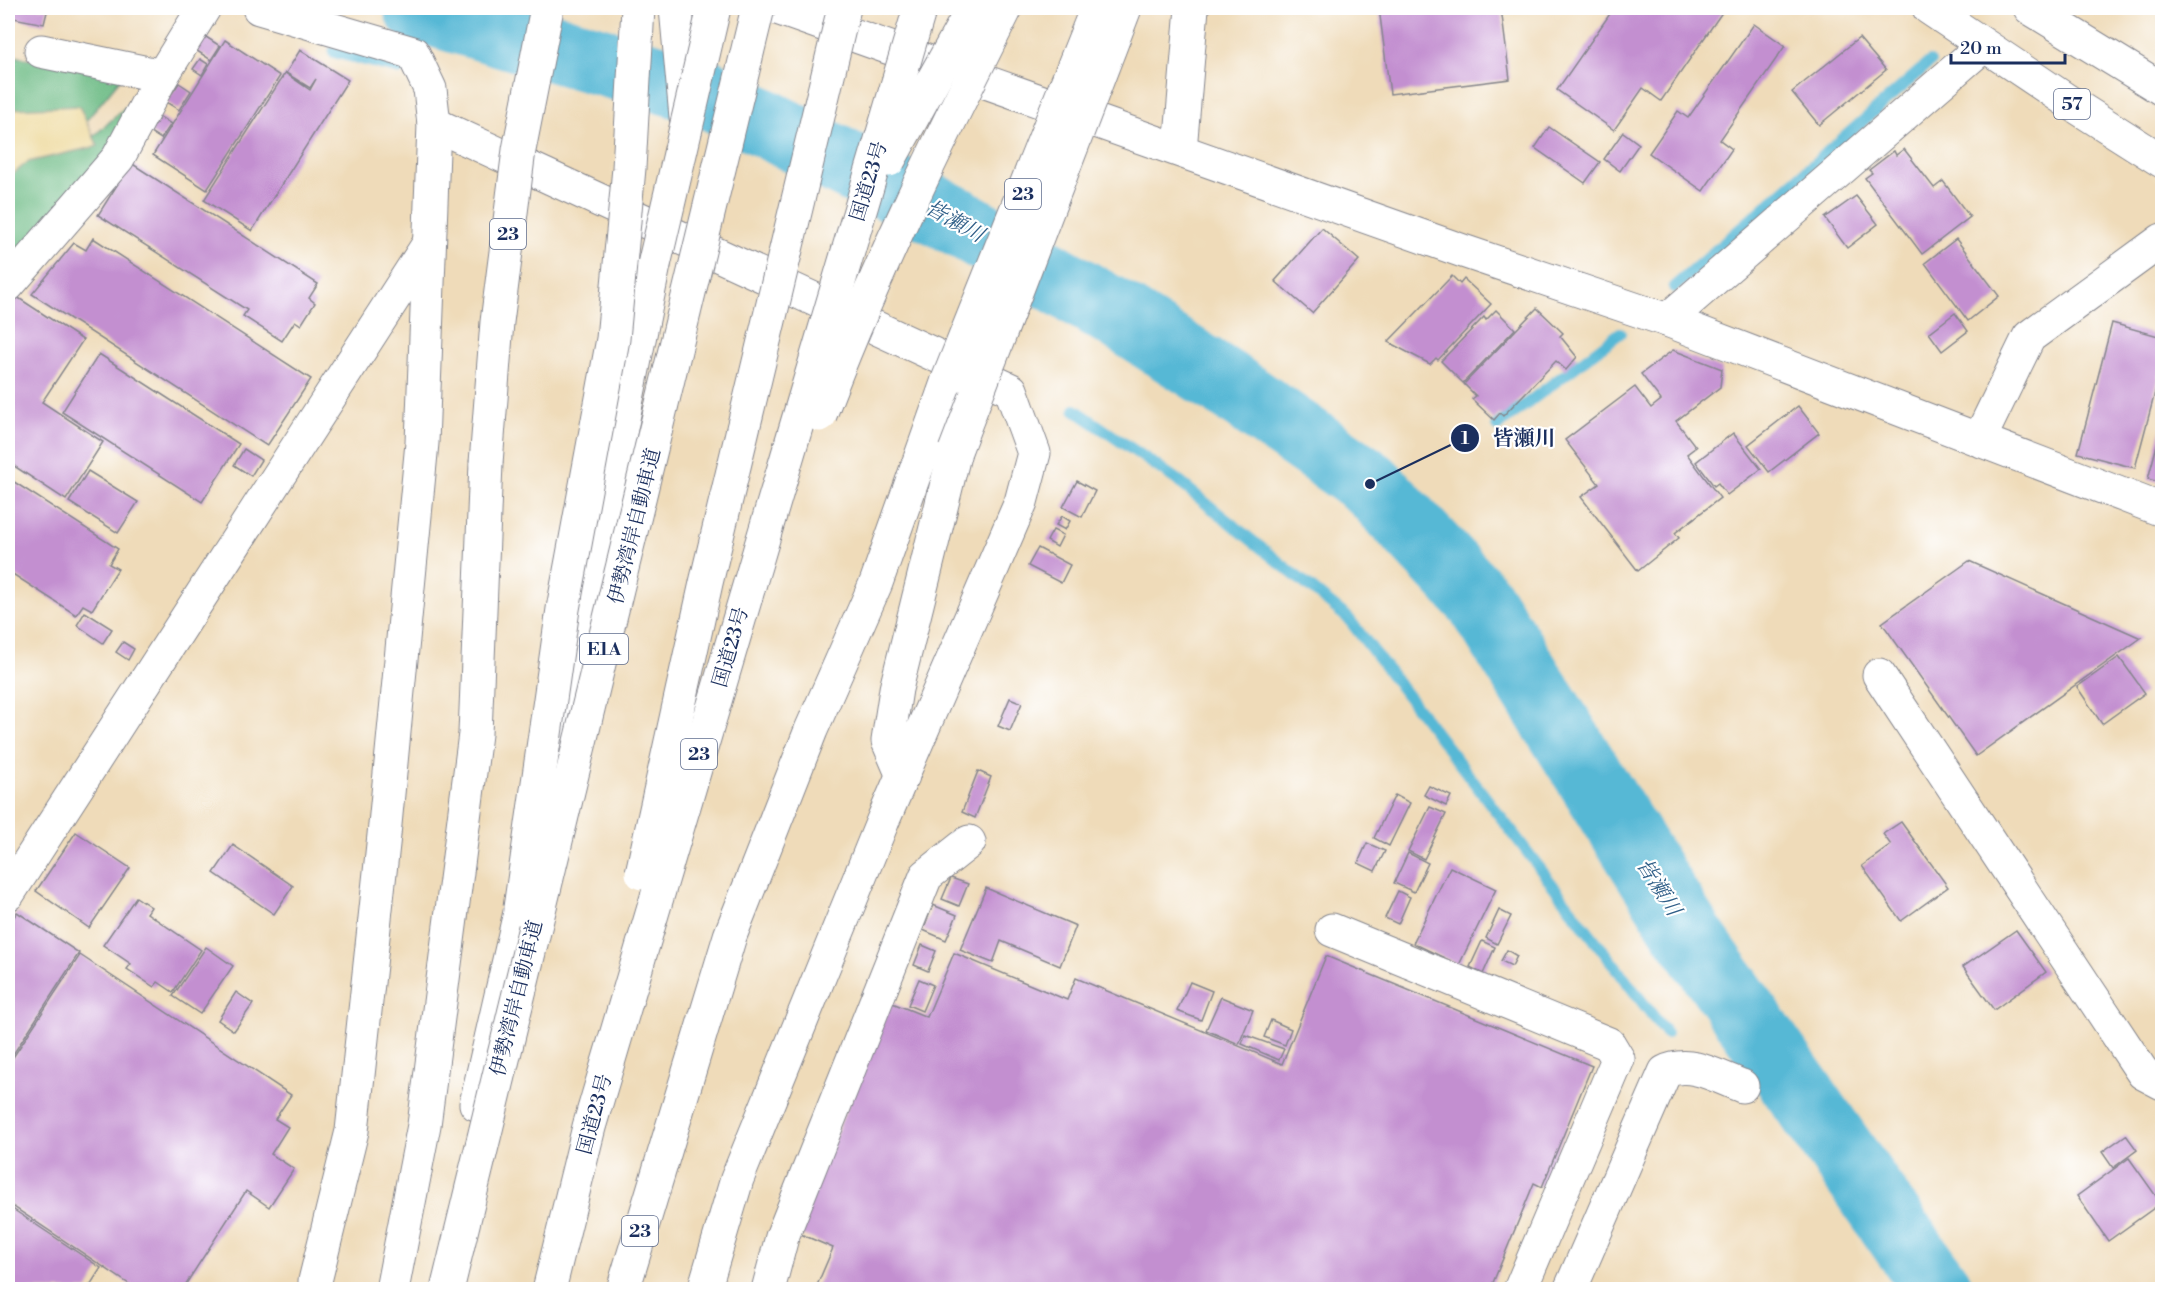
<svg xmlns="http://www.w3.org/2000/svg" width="2170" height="1297" font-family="'Libre Bodoni','Noto Serif JP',serif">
<rect width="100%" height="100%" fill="#fff"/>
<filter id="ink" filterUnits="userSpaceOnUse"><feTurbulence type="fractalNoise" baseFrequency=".0167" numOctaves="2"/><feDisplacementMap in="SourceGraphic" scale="12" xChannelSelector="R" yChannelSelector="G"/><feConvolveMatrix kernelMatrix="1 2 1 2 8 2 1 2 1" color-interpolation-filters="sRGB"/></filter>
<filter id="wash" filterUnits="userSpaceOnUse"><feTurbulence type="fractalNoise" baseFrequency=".008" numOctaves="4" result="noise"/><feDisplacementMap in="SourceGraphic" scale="24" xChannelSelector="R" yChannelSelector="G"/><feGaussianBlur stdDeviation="1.35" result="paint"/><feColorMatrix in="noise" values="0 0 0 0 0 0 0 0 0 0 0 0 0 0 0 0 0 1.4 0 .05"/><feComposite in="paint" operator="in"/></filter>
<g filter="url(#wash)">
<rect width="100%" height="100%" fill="#efdbb9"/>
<path fill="#6ebc86" stroke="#447672" stroke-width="1.5" d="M8 55 122 77 86 121 93 137 142 92 115 144 8 264Z"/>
<path fill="#eeda9e" stroke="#84847e" stroke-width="1.5" d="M79 106 98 146 28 162 8 178V109Z"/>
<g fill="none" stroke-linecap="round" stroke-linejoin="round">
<g stroke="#56b8d5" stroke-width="12">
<path d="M334 52 400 69"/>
<path d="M1674 287 1930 62"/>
<path d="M1075 410 1177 480 1348 618 1666 1033"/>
<path d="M1497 426 1620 333"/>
</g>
<path stroke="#56b8d5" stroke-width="69" d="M418 8 702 91 957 221 1116 314 1229 386 1370 484 1479 600 1685 929 1939 1290"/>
</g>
<g id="blocks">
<g fill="#c38fd0">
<path d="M8 8H48L44 24 8 17Z"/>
<path d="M1379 8H1501L1510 79 1390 94Z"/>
<path d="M1614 8H1725L1661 101 1643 88 1614 130 1557 90Z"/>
<path d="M1754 24 1785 46 1720 140 1732 149 1703 191 1649 153 1678 111 1688 118Z"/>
<path d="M203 35 220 46 211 60 194 49Z"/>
<path d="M1859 38 1886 70 1819 125 1792 92Z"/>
<path d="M225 40 280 76 207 190 153 155Z"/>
<path d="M300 50 348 80 252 231 204 200 285 73 310 90 316 79 310 88 286 73Z"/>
<path d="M200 59 208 64 202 75 193 69Z"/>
<path d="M179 83 191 91 179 110 166 102Z"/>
<path d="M160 117 171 124 161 139 150 132Z"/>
<path d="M1549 127 1600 162 1585 183 1535 148Z"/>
<path d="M1623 132 1639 144 1620 171 1604 159Z"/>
<path d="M1904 149 1934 188 1943 181 1970 217 1922 254 1865 178 1872 173 1869 170 1894 151 1896 155Z"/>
<path d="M131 163 318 284 309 298 315 303 301 325 295 321 282 341 243 316 247 310 98 215Z"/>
<path d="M1856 196 1878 224 1847 248 1825 218Z"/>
<path d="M1322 228 1359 260 1312 313 1275 281Z"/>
<path d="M93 238 311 379 267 446 32 294 74 243 86 250Z"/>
<path d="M1956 239 1999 296 1968 321 1925 263Z"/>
<path d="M1452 276 1460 284 1464 279 1491 304 1438 360 1436 358 1430 364 1388 342Z"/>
<path d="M17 297 83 340 42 402 103 442 66 500 8 462V312Z"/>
<path d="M1537 308 1563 333 1560 336 1577 357 1566 370 1556 361 1503 416 1500 413 1494 420 1472 399 1476 396 1464 384Z"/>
<path d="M1496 310 1515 329 1463 383 1441 361 1484 317 1486 320Z"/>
<path d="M1955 313 1968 331 1942 351 1929 333Z"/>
<path d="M2112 323 2162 337V366L2135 468 2078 453Z"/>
<path d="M1673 350 1722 369 1720 387 1676 421 1696 447 1687 454 1720 498 1675 533 1679 538 1638 571 1581 497 1599 484 1565 440 1635 387 1651 408 1661 400 1641 374Z"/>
<path d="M99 354 239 444 202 502 62 412Z"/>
<path d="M1798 406 1819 433 1769 472 1748 445Z"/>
<path d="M2162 426V483L2148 479Z"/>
<path d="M1733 433 1761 469 1727 495 1718 483 1714 486 1696 462Z"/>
<path d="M244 449 261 460 251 476 234 465Z"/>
<path d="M88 471 138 502 118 533 69 502Z"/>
<path d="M8 478 118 549 109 564 118 569 92 610 83 605 76 615 8 571Z"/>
<path d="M1077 481 1095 491 1082 517 1063 507Z"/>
<path d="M1062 516 1070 521 1065 530 1056 525Z"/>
<path d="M1053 530 1063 535 1057 547 1047 541Z"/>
<path d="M1038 548 1070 565 1061 583 1028 566Z"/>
<path d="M1969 561 2141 638 1976 756 1882 623Z"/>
<path d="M85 612 112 629 103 643 77 625Z"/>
<path d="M123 642 134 649 128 660 116 652Z"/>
<path d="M2119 657 2145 693 2102 724 2077 687Z"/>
<path d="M1010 698 1022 703 1010 731 998 726Z"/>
<path d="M978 771 991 777 975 818 962 812Z"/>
<path d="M1429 786 1451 796 1446 806 1424 795Z"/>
<path d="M1395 795 1410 803 1389 846 1374 838Z"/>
<path d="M1430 807 1446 814 1424 859 1408 851Z"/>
<path d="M1901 822 1948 887 1901 921 1862 866 1891 845 1883 834Z"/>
<path d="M76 832 130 868 89 928 36 891Z"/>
<path d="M1367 843 1385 851 1375 871 1358 863Z"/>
<path d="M233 845 293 886 274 914 214 873Z"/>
<path d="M1408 853 1428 863 1414 892 1394 883Z"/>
<path d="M1450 867 1496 889 1459 965 1413 943Z"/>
<path d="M951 878 968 884 959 906 942 899Z"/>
<path d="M986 888 1076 926 1060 966 1001 941 993 963 960 950Z"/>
<path d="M1398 891 1410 897 1398 924 1385 918Z"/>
<path d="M136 897 151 907 147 913 201 950 173 992 158 982 154 987 127 969 131 964 103 945Z"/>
<path d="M933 905 957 915 946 940 923 930Z"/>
<path d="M1499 910 1511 916 1497 944 1486 938Z"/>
<path d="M17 912 79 953 8 1062V926Z"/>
<path d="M2016 930 2046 972 1994 1010 1963 967Z"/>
<path d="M1482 941 1495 947 1483 974 1470 967Z"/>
<path d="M922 945 936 951 928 971 914 965Z"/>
<path d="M206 947 233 966 200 1014 173 996Z"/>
<path d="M1507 950 1517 956 1512 966 1501 961Z"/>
<path d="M954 953 1067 1000 1076 978 1282 1064 1326 956 1592 1066 1542 1187 1534 1183 1490 1290H815L833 1248 796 1232 890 1002 927 1017Z"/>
<path d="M80 955 291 1095 275 1119 288 1127 271 1154 294 1169 269 1207 246 1191 182 1290H138L8 1203V1065Z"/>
<path d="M919 979 933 985 922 1011 908 1005Z"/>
<path d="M1190 982 1212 991 1201 1020 1177 1011Z"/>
<path d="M236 992 253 1004 234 1031 218 1020Z"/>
<path d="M1221 997 1253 1010 1239 1044 1206 1030Z"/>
<path d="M1271 1020 1291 1029 1285 1045 1264 1037Z"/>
<path d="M1245 1035 1284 1049 1279 1060 1242 1044Z"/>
<path d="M2126 1135 2137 1150 2113 1168 2102 1152Z"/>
<path d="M2129 1158 2161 1203 2108 1241 2077 1196Z"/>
<path d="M8 1206 101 1268 87 1290H8Z"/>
</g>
</g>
</g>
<g filter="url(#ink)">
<use href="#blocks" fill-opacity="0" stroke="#85858c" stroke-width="1.5"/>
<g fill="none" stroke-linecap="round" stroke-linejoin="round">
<defs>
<g id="minor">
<path d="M259 8 413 53 430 89 434 124 422 443 384 835 352 1131 315 1281V1290"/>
<path d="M777 8 1463 251 1667 320 2162 510"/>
<path d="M41 51 162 76"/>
<path d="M434 124 1011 390 1034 453 1021 502 884 818 737 1179 704 1290"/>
<path d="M1180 150 1192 8"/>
<path d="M8 285 118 158 162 76 204 8"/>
<path d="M1667 320 1983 46"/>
<path d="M1979 440 2029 337 2162 240"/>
<path d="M1879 675 2143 1073 2162 1083"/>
<path d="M903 776 888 741 896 689 955 451"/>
<path d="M8 894 428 245"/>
<path d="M1332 930 1609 1044 1618 1059 1520 1290"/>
<path d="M768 1290 782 1237 926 876 969 842"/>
<path d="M1570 1290 1665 1072C1689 1059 1718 1077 1742 1086"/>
</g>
<g id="major">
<path d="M1929 8 2066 100 2162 161"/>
<path d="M2030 8 2162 89"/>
</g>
<g id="highway">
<path d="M676 8 686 117"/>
<path d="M558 741 654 265"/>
<path d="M476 1104 527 882"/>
<path d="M392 1290 424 1125 475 734 486 463"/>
<path d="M623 1290 730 936 811 730 876 583 948 380"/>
</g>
</defs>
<use href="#minor" stroke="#85858c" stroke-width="35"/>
<use href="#major" stroke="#85858c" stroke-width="35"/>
<use href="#highway" stroke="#85858c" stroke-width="35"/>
<use href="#minor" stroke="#fff" stroke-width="33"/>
<use href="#major" stroke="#fff" stroke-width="33"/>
<use href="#highway" stroke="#fff" stroke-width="33"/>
<defs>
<path id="minor-bridge" d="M955 451 1125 8"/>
<g id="highway-bridge">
<path d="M889 160 973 8"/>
<path d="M654 265 714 8"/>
<path d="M948 380 1097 8"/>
<path d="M820 415C873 275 939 141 1006 8"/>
<path d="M486 463 497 322 519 150 547 8"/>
<path d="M642 873 706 583 844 8"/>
<path d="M520 908 563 609 613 339 629 168 638 8"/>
<path d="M447 1290 758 8"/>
<path d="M549 1290 589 1127 920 8"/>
</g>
</defs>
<use href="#minor-bridge" stroke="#85858c" stroke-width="35" stroke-linecap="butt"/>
<use href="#highway-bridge" stroke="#85858c" stroke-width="35" stroke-linecap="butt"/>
<use href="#minor-bridge" stroke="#fff" stroke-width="33"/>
<use href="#highway-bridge" stroke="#fff" stroke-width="33"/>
</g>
</g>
<g text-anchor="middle" stroke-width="4.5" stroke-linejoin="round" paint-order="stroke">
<g fill="#fff" stroke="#5f6d8e" stroke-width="1.5">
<rect x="2054" y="89" width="36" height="30" rx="4.5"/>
<rect x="1005" y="179" width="36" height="30" rx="4.5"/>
<rect x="490" y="219" width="36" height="30" rx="4.5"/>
<rect x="580" y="634" width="48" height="30" rx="4.5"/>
<rect x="681" y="739" width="36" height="30" rx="4.5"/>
<rect x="622" y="1216" width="36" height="30" rx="4.5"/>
</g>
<g font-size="18" font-weight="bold" fill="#1b2f5e">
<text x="2072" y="110">57</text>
<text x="1023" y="200">23</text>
<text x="508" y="240">23</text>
<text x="604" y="655">E1A</text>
<text x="699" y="760">23</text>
<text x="640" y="1237">23</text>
</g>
<g font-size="20" fill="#1b2f5e" stroke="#fff">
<text transform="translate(868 181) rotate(-73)" y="7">国道23号</text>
<text transform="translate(634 526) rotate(-76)" y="7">伊勢湾岸自動車道</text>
<text transform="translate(730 647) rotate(-74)" y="7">国道23号</text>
<text transform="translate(516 998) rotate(-76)" y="7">伊勢湾岸自動車道</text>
<text transform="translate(594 1114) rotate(-75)" y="7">国道23号</text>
</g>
<g font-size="21" font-style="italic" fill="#305f88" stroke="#fff">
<text transform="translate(955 221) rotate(29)" y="7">皆瀬川</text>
<text transform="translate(1659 887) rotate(58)" y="7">皆瀬川</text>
</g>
</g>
<path fill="none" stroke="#1b2f5e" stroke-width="2" d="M1370 484L1465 438"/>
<g fill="#1b2f5e" stroke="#fff" stroke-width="2">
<circle cx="1370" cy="484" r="6"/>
<circle cx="1465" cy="438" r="15"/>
</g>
<g font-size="18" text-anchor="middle" font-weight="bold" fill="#fff">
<text x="1465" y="444">1</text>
</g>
<g font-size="21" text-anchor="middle" font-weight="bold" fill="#1b2f5e" stroke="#fff" stroke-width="4.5" stroke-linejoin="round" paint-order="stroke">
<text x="1524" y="445">皆瀬川</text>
</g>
<rect width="2170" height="1297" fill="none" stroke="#fff" stroke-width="30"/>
<path d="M1951 54v9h114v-9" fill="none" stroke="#1b2f5e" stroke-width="3"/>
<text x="1960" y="54" font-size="18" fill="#1b2f5e" stroke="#ffffff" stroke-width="4.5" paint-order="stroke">20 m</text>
</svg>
